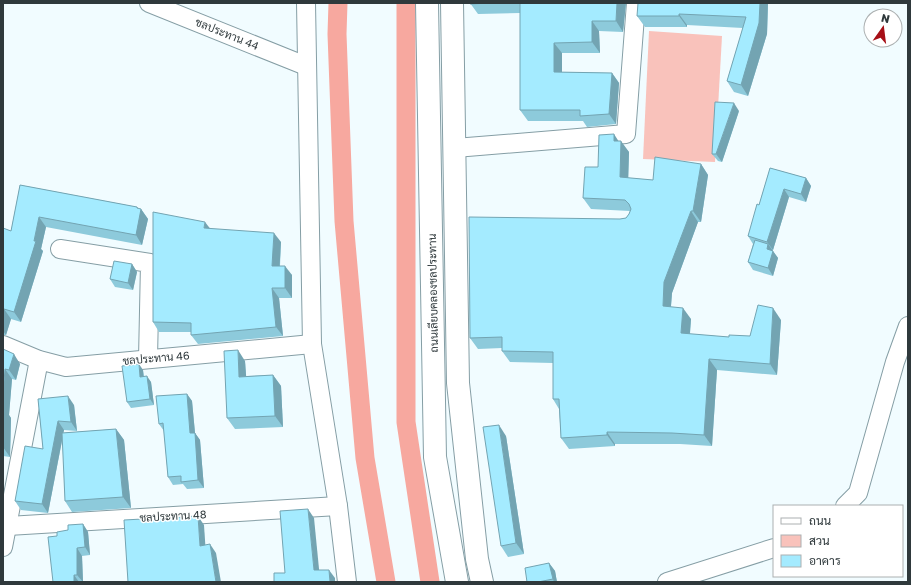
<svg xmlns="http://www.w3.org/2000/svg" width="911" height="585" font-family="'Golos Text',Sarabun,sans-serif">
<rect width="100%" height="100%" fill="#f1fcff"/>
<path fill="#f9c2bb" d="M649 31 722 36 715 162 643 159Z"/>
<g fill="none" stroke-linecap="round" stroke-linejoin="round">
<g stroke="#f7a89f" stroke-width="19">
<path d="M338 3 337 34 344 221 365 458 386 582"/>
<path d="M406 3V422L430 582"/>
</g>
<defs>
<g id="minor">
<path d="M149 3 306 66"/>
<path d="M306 3 312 344 338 506 347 582"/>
<path d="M455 148 626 134 636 3"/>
<path d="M60 249 150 263 148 359"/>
<path d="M3 345 39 360 66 367 312 344"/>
<path d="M845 506 858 493 895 362 908 326"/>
<path d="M8 526 338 506"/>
<path d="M3 547 39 360"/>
<path d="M667 582 774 548"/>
</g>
<g id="tertiary">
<path d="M427 3 435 457 457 582"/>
<path d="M452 3 458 383 477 559 482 582"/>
</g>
</defs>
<use href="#minor" stroke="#859ea5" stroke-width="20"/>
<use href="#tertiary" stroke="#859ea5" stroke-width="24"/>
<use href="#minor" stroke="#fff" stroke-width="18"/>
<use href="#tertiary" stroke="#fff" stroke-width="22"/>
</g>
<g fill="#8dcadb">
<path d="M470 3H626L623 32 599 31 600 53H562V72L612 73 619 83 616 124 587 127 583 121H528L520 110V13L478 14Z"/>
<path d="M768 3 767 34 748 96 734 92 727 81 743 28 687 25V27H645L637 16Z"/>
<path d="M739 111 722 162 718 161 712 154Z"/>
<path d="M619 141 629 152 628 178 653 180 701 164 708 175 701 222H698L672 293 671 307 691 319 690 334 729 337 750 336 781 320 777 375 717 370 712 446 680 444H615V446L569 449 561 438 559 409 553 399V363L510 362 502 351V348L478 349 470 338 620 219 626 218 629 214 630 211 591 209 583 198 598 167Z"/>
<path d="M770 168 806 178 811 186 806 202 789 197 773 250H772L778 258 773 276 753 270 748 262 753 244 748 236 759 205Z"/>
<path d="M20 185 137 207 138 209H141L148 219 142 245 46 227 41 249 43 251 21 322 11 319 6 335H3V228L11 231Z"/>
<path d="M210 229 281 242 280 266 292 275V298H279L283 336 198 344 191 335V332H159L153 322Z"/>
<path d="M132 264 137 272 133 290 115 287 110 279Z"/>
<path d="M3 349 20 364 16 380 12 379 9 415 11 418 10 457 3 456Z"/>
<path d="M245 361 246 376 273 375 281 386 283 427 235 429 227 418Z"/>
<path d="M143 370 144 376 151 382 154 405 131 408 127 402Z"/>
<path d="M187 394 192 401 195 433 200 440 204 488 187 489 183 484 173 485 168 477 164 431 159 424Z"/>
<path d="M38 399 74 405 77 431 64 430 63 433 116 429 124 440 131 508 72 512 65 501 63 436 48 513 21 510 15 501 43 449Z"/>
<path d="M506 436 524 554 508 557 501 546Z"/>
<path d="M83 524 88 532 90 555 82 556 83 582H53L57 536Z"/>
<path d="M549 563 555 571 557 582H527Z"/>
</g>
<g fill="#73a4b2">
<path d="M617 3H626L623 32 616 21Z"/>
<path d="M760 3H768L767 34 748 96 741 85Z"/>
<path d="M679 14 687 25V27L679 16Z"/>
<path d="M592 21 599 31 600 53 592 42Z"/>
<path d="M554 43 562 53V83L554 72Z"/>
<path d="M612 73 619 83 616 124 609 114Z"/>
<path d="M734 103 739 111 722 162 716 154Z"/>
<path d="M614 134 621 145V141L629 152 628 188 620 177 614 141Z"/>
<path d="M701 164 708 175 701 222 693 211Z"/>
<path d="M806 178 811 186 806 202 801 194Z"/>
<path d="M784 189 789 197 773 250 767 242Z"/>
<path d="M137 207 140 211 141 209 148 219 142 245 136 235Z"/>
<path d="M691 211 698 222 672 293 670 317 663 306 664 282Z"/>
<path d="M39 217 46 227 41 249 43 251 21 322 14 312 34 241Z"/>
<path d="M205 222 212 231 204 228Z"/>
<path d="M274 233 281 242 279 276 272 266Z"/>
<path d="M768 244 778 258 773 276 768 268 767 249Z"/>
<path d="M132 264 137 272 133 290 128 283Z"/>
<path d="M285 266 292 275V298L285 288Z"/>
<path d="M272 288 279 298 283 336 276 327Z"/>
<path d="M683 308 691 319 689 344 681 333Z"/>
<path d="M773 308 781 320 777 375 770 364Z"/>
<path d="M4 309 11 319 6 335 3 331V313Z"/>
<path d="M238 350 245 361 247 388 239 377Z"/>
<path d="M14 354 20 364 16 380 9 370Z"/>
<path d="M709 359 717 370 712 446 704 435Z"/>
<path d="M139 364 143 370 144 383 140 377Z"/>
<path d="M5 369 12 379 9 415 11 418 10 457 3 447V395Z"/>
<path d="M273 375 281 386 283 427 275 416Z"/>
<path d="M147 376 151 382 154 405 150 399Z"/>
<path d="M187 394 192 401 195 433 200 440 204 488 198 480 190 433Z"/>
<path d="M68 396 74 405 77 431 71 422Z"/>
<path d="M58 421 64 430 48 513 42 504Z"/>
<path d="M499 425 506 436 524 554 516 543Z"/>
<path d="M116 429 124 440 131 508 123 497Z"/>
<path d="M607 432 615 444V446L607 435Z"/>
<path d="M308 509 314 518 320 579 314 570Z"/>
<path d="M198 516 204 525 206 555 200 546Z"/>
<path d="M83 524 88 532 90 555 85 547Z"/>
<path d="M210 544 216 553 221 582H216Z"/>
<path d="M77 548 82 556 83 582 77 575Z"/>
<path d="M549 563 555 571 557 582H554L553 579Z"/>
<path d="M329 570 335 578V582H330Z"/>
<path d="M74 575 79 582H74Z"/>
</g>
<g fill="#a4ebff" stroke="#73a4b2">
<path d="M470 3H491L470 4Z"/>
<path d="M520 3H617L616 21H592V42L554 43V72L612 73 609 114 580 116V110H520Z"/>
<path d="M638 3H760L759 23 741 85 727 81 746 17 679 14V16H637Z"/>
<path d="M715 102 734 103 716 154H712Z"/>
<path d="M614 134V141H621L620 177 653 180 655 157 701 164 693 211H691L664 282 663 306 683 308 681 333 729 337V335L750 336 758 305 773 308 770 364 709 359 704 435 672 433 607 432V435L561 438 559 399H553V352L502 351V337L470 338 469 217 620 219 626 218 629 214 631 209 629 204 625 200 583 198 585 167H598L599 135Z"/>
<path d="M770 168 806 178 801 194 784 189 767 242 748 236 757 204 759 205Z"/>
<path d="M20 185 137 207V208L141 209 136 235 39 217 34 241H36L14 312 4 309 3 313V228L11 231Z"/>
<path d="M153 212 205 222 204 228 274 233 272 266H285V288H272L276 327 191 335V323L153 322Z"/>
<path d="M755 240 768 244 767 249 773 251 768 268 748 262Z"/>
<path d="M114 261 132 264 128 283 110 279Z"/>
<path d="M3 349 14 354 9 370 5 369 3 395Z"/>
<path d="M238 350 239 377 273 375 275 416 227 418 224 351Z"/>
<path d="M139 364 140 377 147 376 150 399 127 402 122 366Z"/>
<path d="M187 394 190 433H195L198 480 181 482V476L168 477 163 423 159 424 156 396Z"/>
<path d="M68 396 71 422 58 421 42 504 15 501 25 446 43 449 38 399Z"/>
<path d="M3 408H4L3 447Z"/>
<path d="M499 425 516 543 501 546 483 427Z"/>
<path d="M116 429 123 497 65 501 62 433Z"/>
<path d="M308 509 314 570H329L330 582H274V573H285L280 511Z"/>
<path d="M198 516 200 546 210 544 216 582H128L124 520Z"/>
<path d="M83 524 85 547 77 548V575H74V582H53L48 537 57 536V532L68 530V525Z"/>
<path d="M549 563 553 579 538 582H527L525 568Z"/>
</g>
<g text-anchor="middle" stroke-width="3" stroke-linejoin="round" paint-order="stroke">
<g font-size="11" fill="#2f393c" stroke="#fff">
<text transform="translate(227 34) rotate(22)" y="4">ชลประทาน 44</text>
<text transform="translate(433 293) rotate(-91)" y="4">ถนนเลียบคลองชลประทาน</text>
<text transform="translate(156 358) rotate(-5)" y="4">ชลประทาน 46</text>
<text transform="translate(173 516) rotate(-3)" y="4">ชลประทาน 48</text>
</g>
</g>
<rect width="911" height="585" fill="none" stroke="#2f393c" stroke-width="8"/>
<rect x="773" y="505" width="130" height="72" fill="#ffffff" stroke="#acb0b1"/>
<rect x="781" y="518" width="20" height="6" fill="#ffffff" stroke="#acb0b1"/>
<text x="809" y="525" font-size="12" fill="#2f393c">ถนน</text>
<rect x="781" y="535" width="20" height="12" fill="#f9c2bb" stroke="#acb0b1"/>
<text x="809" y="545" font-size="12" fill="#2f393c">สวน</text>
<rect x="781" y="555" width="20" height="12" fill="#a4ebff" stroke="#acb0b1"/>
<text x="809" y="565" font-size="12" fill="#2f393c">อาคาร</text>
<g transform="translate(883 28) rotate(14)"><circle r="19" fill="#ffffff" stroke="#acb0b1"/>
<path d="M0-3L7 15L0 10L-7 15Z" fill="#a60f17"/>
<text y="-6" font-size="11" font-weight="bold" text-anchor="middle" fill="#2f393c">N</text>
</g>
</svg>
